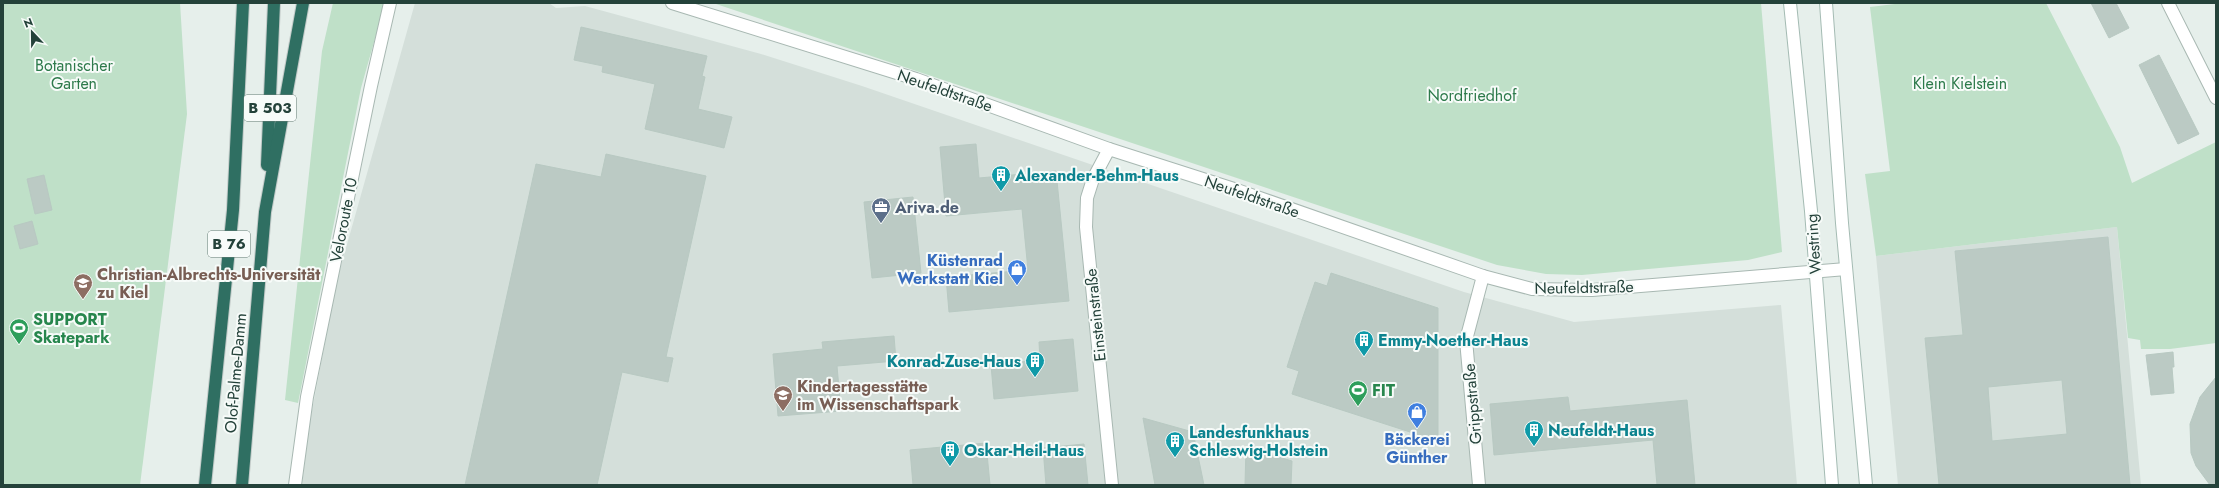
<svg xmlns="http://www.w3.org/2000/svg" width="2219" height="488" font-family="Jost,sans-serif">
<rect width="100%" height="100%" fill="#e6efeb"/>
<g fill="#d4dfda">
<path d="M415 3H549L556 8 585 6 761 54 862 86 1464 292 1574 322 1781 305 1797 485H302L309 426 337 280Z"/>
<path d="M2117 227 2141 485H1898L1876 256Z"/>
</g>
<g fill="#bfe0c8">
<path d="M3 3H180L187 114 140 485H3Z"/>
<path d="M333 3H385L361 88 298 403 285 400 322 51Z"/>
<path d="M713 3H1761L1782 252 1748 260 1582 275 1546 274 1497 265Z"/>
<path d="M1903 3H2046L2120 147 2132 183 2216 142V343L2170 349H2141L2140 340 2128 338 2117 227 1876 256 1865 174 1890 171 1870 7Z"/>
</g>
<g fill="#bbcac4" stroke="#b8c9c2" fill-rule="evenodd">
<path d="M2091 3H2116L2129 28 2109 38Z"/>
<path d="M581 27 707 56 702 76 705 77 698 109 732 117 724 148 645 129 655 84 602 72 603 66 574 60Z"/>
<path d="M2159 55 2199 134 2178 144 2139 65Z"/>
<path d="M976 144 979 178 1056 171 1069 301 949 312 946 277 1028 270 1022 209 946 216 940 147Z"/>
<path d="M606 154 706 176 666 357 673 358 668 382 622 372 597 485H465L536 164 601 177Z"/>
<path d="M44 175 52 210 35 214 27 179Z"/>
<path d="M913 197 921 273 872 278 864 202Z"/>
<path d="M32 221 38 244 20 249 14 226Z"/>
<path d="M2108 237 2130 485H1939L1925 338 1963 335 1955 251ZM2062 380 2067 434 1992 441 1988 387Z"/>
<path d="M1331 273 1438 308V441L1292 394 1299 371 1287 367 1303 317 1315 282 1327 286Z"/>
<path d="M894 336 896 361 837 366 841 411 778 416 773 354 823 349 822 342Z"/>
<path d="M1073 339 1078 391 994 399 991 365 1040 360 1039 342Z"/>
<path d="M2173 352 2174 367H2172L2174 393 2151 395 2146 355Z"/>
<path d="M2216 377V485H2210L2196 466 2191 453 2190 424 2200 397Z"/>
<path d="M1568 397 1570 411 1687 400 1695 485H1657L1653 440 1494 455 1490 404Z"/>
<path d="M1143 418 1193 432 1204 485H1155Z"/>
<path d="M986 443 990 485H913L910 450Z"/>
<path d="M1084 444 1088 485H1046L1043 448Z"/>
<path d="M1246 447 1292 461 1291 485H1245Z"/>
</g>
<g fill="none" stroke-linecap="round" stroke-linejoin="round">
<defs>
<g id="street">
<path d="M672 3 916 79 1109 149 1237 190 1483 276 1532 289 1592 290 1846 269"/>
<path d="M2168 3 2216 98"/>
<path d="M1109 149 1093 179 1087 198 1086 227 1112 485"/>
<path d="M295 485 307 397 371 86 390 3"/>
<path d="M1479 485 1466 340 1483 276"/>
</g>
<g id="secondary">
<path d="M1790 3 1811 211 1832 485"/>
<path d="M1826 3 1842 223 1866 485"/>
</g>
<g id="highway">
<path d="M267 165 274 3"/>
<path d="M205 485 233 210 243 3"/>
<path d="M242 485 265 212 303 3"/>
</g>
</defs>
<use href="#street" stroke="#a8b8b2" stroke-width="14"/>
<use href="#secondary" stroke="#a4bbb3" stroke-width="14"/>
<use href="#highway" stroke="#c2cac8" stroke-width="14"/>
<use href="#street" stroke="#fff" stroke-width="12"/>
<use href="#secondary" stroke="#fff" stroke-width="12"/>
<use href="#highway" stroke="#2f6f62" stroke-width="12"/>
</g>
<defs>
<symbol id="building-pin" viewBox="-11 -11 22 30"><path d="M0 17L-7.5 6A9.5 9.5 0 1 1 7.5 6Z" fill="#0f9aa8" stroke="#f7fbf9"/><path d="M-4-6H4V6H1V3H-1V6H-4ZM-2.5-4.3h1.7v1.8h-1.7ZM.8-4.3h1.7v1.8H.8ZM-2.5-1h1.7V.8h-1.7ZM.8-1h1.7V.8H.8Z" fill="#fff"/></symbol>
<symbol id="office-pin" viewBox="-11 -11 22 30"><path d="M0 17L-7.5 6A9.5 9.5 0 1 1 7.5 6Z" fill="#5c6f8a" stroke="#f7fbf9"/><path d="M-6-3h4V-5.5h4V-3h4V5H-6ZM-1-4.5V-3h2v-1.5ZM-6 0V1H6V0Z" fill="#fff"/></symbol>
<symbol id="shop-pin" viewBox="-11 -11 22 30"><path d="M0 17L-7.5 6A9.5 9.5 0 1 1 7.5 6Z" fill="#3f7fe0" stroke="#f7fbf9"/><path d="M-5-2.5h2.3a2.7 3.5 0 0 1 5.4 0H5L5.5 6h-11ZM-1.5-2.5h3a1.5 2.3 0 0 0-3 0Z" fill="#fff"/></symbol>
<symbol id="university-pin" viewBox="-11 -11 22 30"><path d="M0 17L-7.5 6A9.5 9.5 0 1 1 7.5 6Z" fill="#8d6e63" stroke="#f7fbf9"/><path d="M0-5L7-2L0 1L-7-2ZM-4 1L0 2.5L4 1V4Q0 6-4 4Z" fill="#fff"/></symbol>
<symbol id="stadium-pin" viewBox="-11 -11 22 30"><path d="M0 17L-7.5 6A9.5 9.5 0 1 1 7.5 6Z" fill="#2e9e5b" stroke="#f7fbf9"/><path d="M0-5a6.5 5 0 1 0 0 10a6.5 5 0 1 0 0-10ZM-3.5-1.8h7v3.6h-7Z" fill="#fff"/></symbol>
<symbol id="school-pin" viewBox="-11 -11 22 30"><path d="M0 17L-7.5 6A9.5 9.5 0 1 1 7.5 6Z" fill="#8d6e63" stroke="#f7fbf9"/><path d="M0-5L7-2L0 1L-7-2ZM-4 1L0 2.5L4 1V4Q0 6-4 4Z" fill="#fff"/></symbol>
</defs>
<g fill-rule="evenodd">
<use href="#building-pin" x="990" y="164" width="22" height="30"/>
<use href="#office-pin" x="870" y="196" width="22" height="30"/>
<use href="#shop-pin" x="1006" y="258" width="22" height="30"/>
<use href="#university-pin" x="72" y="272" width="22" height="30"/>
<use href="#stadium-pin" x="8" y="317" width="22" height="30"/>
<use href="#building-pin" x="1353" y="329" width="22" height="30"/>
<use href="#building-pin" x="1024" y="350" width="22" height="30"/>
<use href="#stadium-pin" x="1347" y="379" width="22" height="30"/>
<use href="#school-pin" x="772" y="384" width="22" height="30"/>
<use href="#shop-pin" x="1406" y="401" width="22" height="30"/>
<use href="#building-pin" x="1523" y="419" width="22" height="30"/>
<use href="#building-pin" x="1164" y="430" width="22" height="30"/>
<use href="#building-pin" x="939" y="439" width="22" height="30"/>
</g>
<g text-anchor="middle" stroke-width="4" stroke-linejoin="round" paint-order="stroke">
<g fill="#f7fbf9" stroke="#637a73" stroke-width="1">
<rect x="244" y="95" width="52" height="26" rx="3"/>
<rect x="208" y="231" width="42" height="26" rx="3"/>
</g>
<g font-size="15" font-weight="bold" fill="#24423a">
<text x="270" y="113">B 503</text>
<text x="229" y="249">B 76</text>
</g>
<g font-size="16" fill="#2d7a4b" stroke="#f7fbf9">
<text x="74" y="71">Botanischer<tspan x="74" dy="18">Garten</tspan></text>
<text x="1960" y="89">Klein Kielstein</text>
<text x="1472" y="101">Nordfriedhof</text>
</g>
<g font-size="16" fill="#24423a" stroke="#f7fbf9">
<text transform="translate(945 90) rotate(19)" y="6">Neufeldtstraße</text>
<text transform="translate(1252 196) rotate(19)" y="6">Neufeldtstraße</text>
<text transform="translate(343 220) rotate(-79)" y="6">Veloroute 10</text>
<text transform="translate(1813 244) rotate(-94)" y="6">Westring</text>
<text transform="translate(1584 287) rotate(-1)" y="6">Neufeldtstraße</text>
<text transform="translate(1095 315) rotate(-96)" y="6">Einsteinstraße</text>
<text transform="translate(235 373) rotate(-85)" y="6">Olof-Palme-Damm</text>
<text transform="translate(1472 404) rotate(-95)" y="6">Grippstraße</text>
</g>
<g font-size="16" font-weight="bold" fill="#0d838f" stroke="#f7fbf9" text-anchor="start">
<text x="1015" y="181">Alexander-Behm-Haus</text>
<text x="1378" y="346">Emmy-Noether-Haus</text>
<text x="1021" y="367" text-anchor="end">Konrad-Zuse-Haus</text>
<text x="1548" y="436">Neufeldt-Haus</text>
<text x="1189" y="438">Landesfunkhaus<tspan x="1189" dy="18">Schleswig-Holstein</tspan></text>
<text x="964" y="456">Oskar-Heil-Haus</text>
</g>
<g font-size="16" font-weight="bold" fill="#4e5e75" stroke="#f7fbf9" text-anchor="start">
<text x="895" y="213">Ariva.de</text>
</g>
<g font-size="16" font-weight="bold" fill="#366cbe" stroke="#f7fbf9" text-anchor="end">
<text x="1003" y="266">Küstenrad<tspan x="1003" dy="18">Werkstatt Kiel</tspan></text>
<text x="1417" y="445" text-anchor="middle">Bäckerei<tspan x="1417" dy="18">Günther</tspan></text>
</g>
<g font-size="16" font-weight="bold" fill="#785e54" stroke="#f7fbf9" text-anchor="start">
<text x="97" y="280">Christian-Albrechts-Universität<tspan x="97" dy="18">zu Kiel</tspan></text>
<text x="797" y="392">Kindertagesstätte<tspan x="797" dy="18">im Wissenschaftspark</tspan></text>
</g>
<g font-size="16" font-weight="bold" fill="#27864d" stroke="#f7fbf9" text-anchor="start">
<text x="33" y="325">SUPPORT<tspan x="33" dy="18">Skatepark</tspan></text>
<text x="1372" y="396">FIT</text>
</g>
</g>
<rect width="2219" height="488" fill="none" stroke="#24423a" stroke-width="8"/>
<g transform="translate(32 32) rotate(338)" stroke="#f7fbf9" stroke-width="3" paint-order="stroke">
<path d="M0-3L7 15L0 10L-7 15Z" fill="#24423a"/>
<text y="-6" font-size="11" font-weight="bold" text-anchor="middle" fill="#24423a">N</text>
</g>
</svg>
